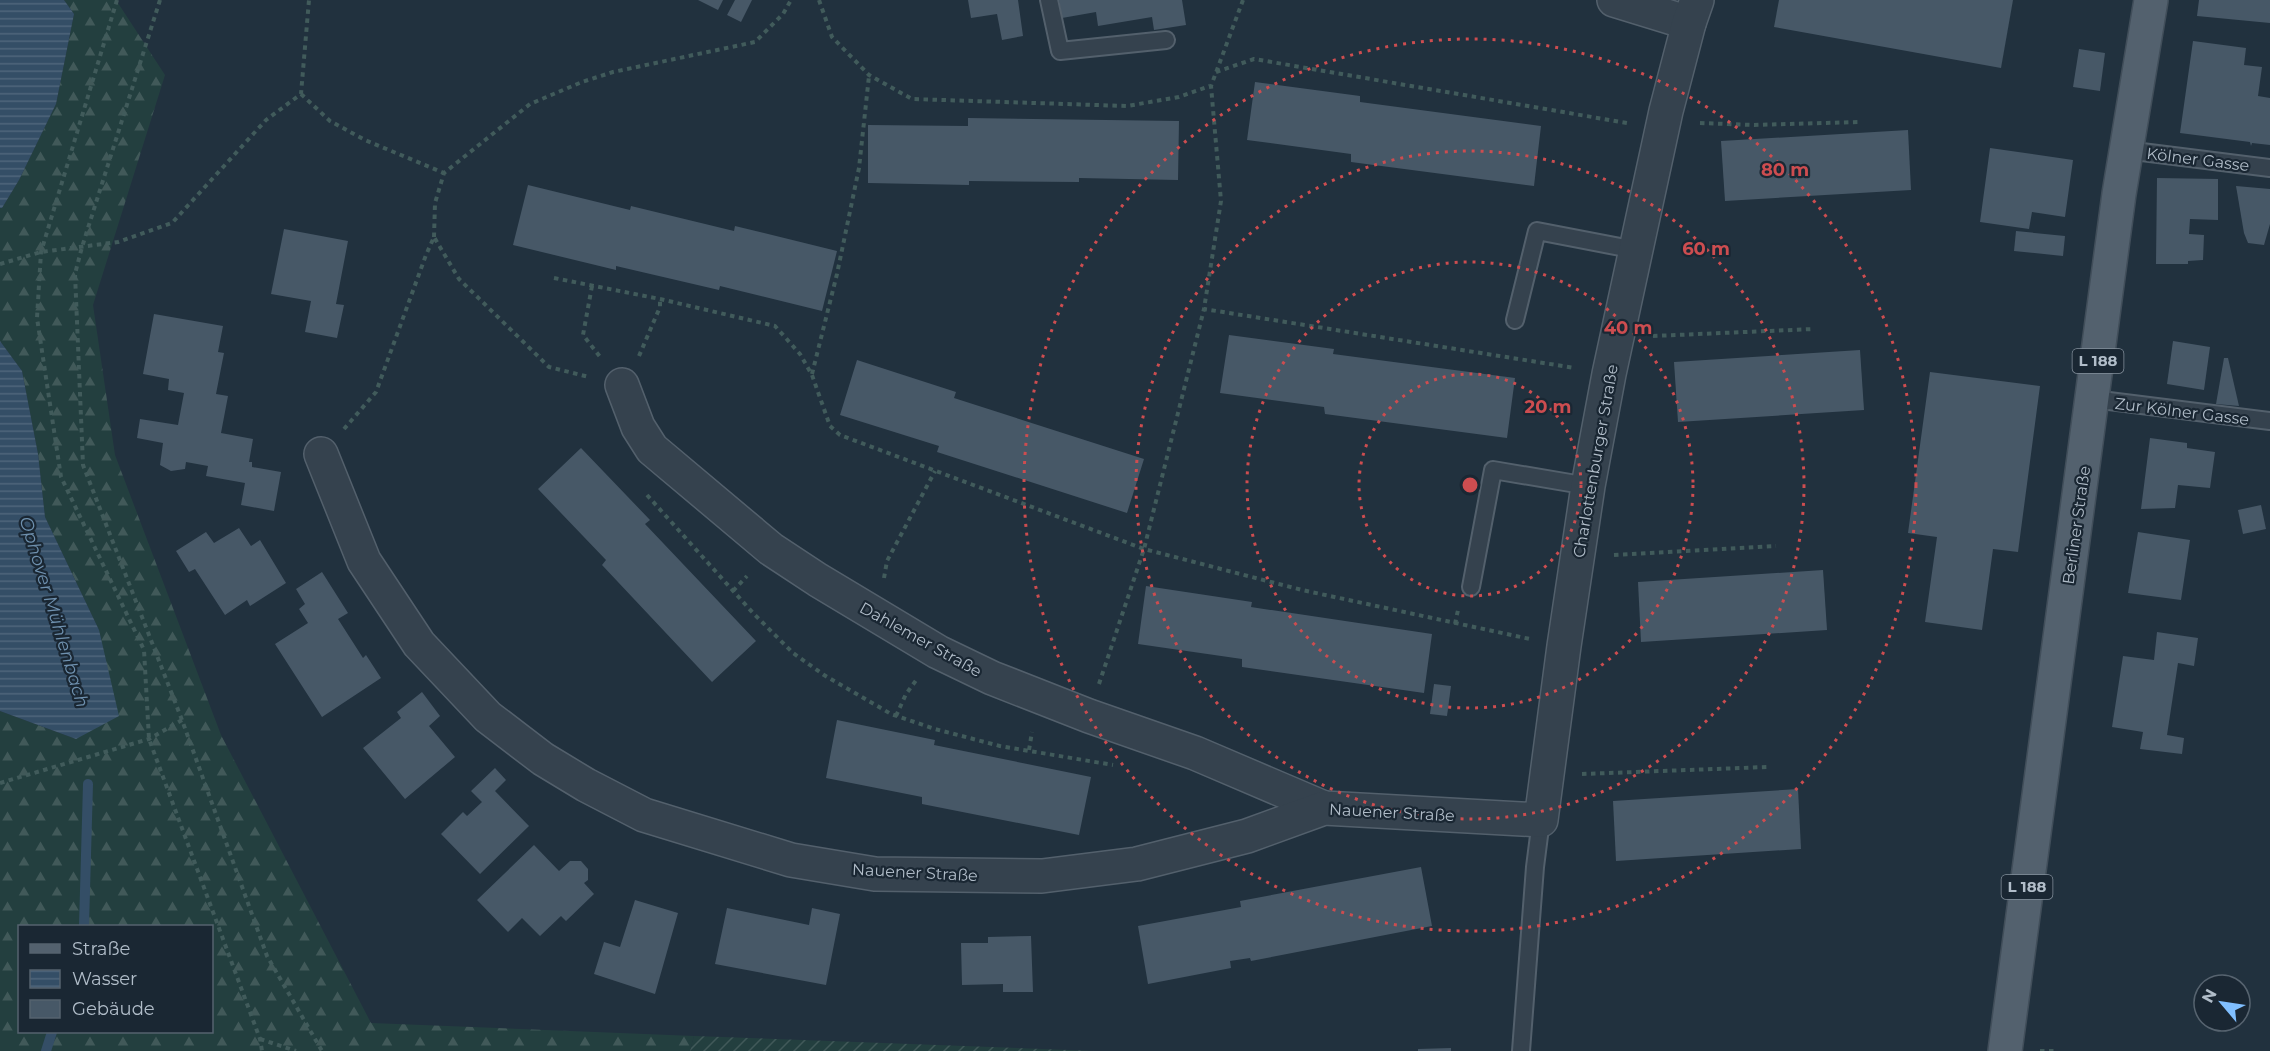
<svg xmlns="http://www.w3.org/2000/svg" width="2270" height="1051" font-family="Montserrat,sans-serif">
<defs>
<pattern id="forest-firs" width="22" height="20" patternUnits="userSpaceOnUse" patternTransform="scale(1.5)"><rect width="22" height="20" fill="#233f3f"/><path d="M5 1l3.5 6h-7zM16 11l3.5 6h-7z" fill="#415959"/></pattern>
<pattern id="garden-furrows" width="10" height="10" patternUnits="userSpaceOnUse" patternTransform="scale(1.5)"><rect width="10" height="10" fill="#233f3f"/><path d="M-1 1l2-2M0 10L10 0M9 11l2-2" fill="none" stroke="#415959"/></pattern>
<pattern id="water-rules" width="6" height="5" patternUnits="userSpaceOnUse" patternTransform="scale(1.5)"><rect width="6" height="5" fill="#344e66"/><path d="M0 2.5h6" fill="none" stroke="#4f667b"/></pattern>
</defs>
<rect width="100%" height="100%" fill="#21313e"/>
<path fill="url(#forest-firs)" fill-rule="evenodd" d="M64 0H116L165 75 93 305 115 455 221 735 371 1023 694 1036 690 1051H0V711L76 739 99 630 45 517 38 454 22 371 0 341V208H2L19 180 56 104 74 14ZM20 926H212V1032H20Z"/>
<path fill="url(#garden-furrows)" d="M694 1036 1095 1051H690Z"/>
<g fill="url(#water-rules)">
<path d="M0 0H64L74 14 56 104 19 180 2 208H0Z"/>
<path d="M0 341 22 371 38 454 45 517 99 630 119 716 76 739 0 711Z"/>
</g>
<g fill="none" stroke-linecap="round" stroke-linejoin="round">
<g stroke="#344e66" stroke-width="10">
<path d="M84 926 88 784"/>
<path d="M46 1051 52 1032"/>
</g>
</g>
<g fill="#475867">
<path d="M698 0H723L718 10Z"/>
<path d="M735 0H752L741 22 727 15Z"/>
<path d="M968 0H1018L1023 36 1002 40 997 14 971 18Z"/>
<path d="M1059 0H1182L1186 25 1154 30 1152 17 1098 26 1096 12 1062 18Z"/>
<path d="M1779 0H2013L2001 68 1774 27Z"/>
<path d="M2199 0H2270V23L2197 16Z"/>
<path d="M2193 41 2246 48 2244 65 2262 67 2258 96 2270 98V145L2252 143 2251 146 2250 142 2180 133Z"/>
<path d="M2079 49 2105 53 2100 91 2073 87Z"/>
<path d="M1255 82 1360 96V102L1541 126 1534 186 1351 162V154L1247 140Z"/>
<path d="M968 118 1179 121 1178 180 1079 178V182L969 181V185L868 183V125L968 126Z"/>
<path d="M1908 130 1911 190 1725 201 1721 141Z"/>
<path d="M1990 148 2073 160 2065 217 2032 212 2029 229 1980 222Z"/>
<path d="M2157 178 2218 179V220L2190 219 2189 234 2204 235 2203 260 2188 261V264H2156Z"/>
<path d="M528 185 630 210 631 206 734 231 735 226 837 251 822 311 720 286 719 290 616 266V270L513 245Z"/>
<path d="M2236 186 2270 189V224L2264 245 2248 243 2244 233Z"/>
<path d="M284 229 348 241 336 304 344 305 337 338 305 332 311 301 271 294Z"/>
<path d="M2016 231 2065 236 2063 256 2014 251Z"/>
<path d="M154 314 223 326 218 352 224 353 216 394 228 396 221 433 253 439 249 462H252V467L281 472 274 511 241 505 245 483 206 476 208 466 186 462 185 469 171 471 160 465 163 443 137 438 140 419 178 425 184 393 168 390 169 379 143 374Z"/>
<path d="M1229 335 1334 349 1333 354 1515 378 1507 438 1325 414 1324 407 1220 393Z"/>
<path d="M2173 341 2210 347 2204 390 2167 384Z"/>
<path d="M1860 350 1864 410 1678 422 1674 362Z"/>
<path d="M2224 358H2228L2239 406 2216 404Z"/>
<path d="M857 360 956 392 954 398 1144 459 1127 513 937 452 939 446 840 415Z"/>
<path d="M1930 372 2040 386 2018 552 1993 549 1982 630 1925 622 1937 537 1908 533Z"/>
<path d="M2150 438 2187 443V448L2215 452 2210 488 2178 485 2175 508 2141 509Z"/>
<path d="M581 448 650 520 645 524 756 641 712 682 602 565 606 560 538 489Z"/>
<path d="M2261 505 2266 529 2243 534 2238 510Z"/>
<path d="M239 528 251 546 260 540 286 583 250 606 247 600 225 615 195 569 189 572 176 551 206 532 214 543Z"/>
<path d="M2138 532 2190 540 2181 600 2128 593Z"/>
<path d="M1823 570 1827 630 1641 642 1638 582Z"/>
<path d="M322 572 348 613 338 619 363 658 366 655 381 678 322 717 275 644 308 623 299 609 305 604 296 589Z"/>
<path d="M1146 586 1252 602 1251 607 1432 634 1424 693 1242 667V659L1138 644Z"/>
<path d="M2157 632 2198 638 2194 666 2178 663 2167 735 2184 738 2182 754 2140 749 2143 732 2112 727 2123 656 2154 660Z"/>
<path d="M1434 684 1451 686 1447 716 1430 714Z"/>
<path d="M422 692 440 716 429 726 455 757 405 799 363 748 401 718 397 712Z"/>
<path d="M837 720 935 740 934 745 1091 777 1079 835 922 804V797L826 778Z"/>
<path d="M495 768 506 780 495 791 529 826 480 874 441 834 463 812 467 816 482 802 471 791Z"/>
<path d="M1798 789 1801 849 1616 861 1613 801Z"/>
<path d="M534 845 559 871 570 861H581L588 869V880L584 883 594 894 566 921 561 916 540 936 522 918 508 932 477 900Z"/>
<path d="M1421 867 1432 926 1251 961 1250 958 1230 961 1231 968 1148 984 1138 926 1241 907 1240 901Z"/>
<path d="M635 900 678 913 655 994 594 974 604 942 620 947Z"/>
<path d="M727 908 809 925 812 908 840 914 826 985 715 964Z"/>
<path d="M1031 936 1033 992H1003V984L962 985 961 943H988V937Z"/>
<path d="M1451 1048V1051H1418V1049Z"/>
</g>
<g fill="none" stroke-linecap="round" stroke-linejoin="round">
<defs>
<g id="service">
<path d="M1049 0 1060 51 1166 40"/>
<path d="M2126 150 2270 168"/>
<path d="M1515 320 1537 231 1636 250"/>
<path d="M2093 399 2270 421"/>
<path d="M1471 587 1493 470 1588 486"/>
<path d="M1521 1051 1535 867 1541 820"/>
</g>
<g id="minor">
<path d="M1614 0 1689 23"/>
<path d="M622 385 638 427 652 449 771 549 818 580 938 652 992 678 1089 716 1195 753 1324 808"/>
<path d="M321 454 364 561 419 644 488 717 543 759 586 785 644 815 791 860 875 874 1042 876 1137 864 1247 836 1324 808 1541 820 1564 646 1588 486 1609 374 1666 111 1689 23 1697 0"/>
</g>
<path id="primary" d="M2005 1051 2119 194 2151 0"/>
</defs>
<use href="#service" stroke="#53606c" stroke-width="20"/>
<use href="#minor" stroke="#53606c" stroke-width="36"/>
<use href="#primary" stroke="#414e5a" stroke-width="36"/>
<g stroke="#415b5b" stroke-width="4" stroke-dasharray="4.5 4.5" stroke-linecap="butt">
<path d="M117 0 41 252 37 318 61 477 144 650 149 739 260 1039 262 1051"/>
<path d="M160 0 82 247 75 274 83 465 182 720 267 956 322 1051"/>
<path d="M819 0 832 37 869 75 912 99 1127 106 1179 97 1210 86"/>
<path d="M1243 0 1211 86 1221 201 1204 309 1575 368"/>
<path d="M1216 72 1254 59 1627 123"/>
<path d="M301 94 330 121 365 140 444 173"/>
<path d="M1700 123 1754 125 1860 122"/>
<path d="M434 237 435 203 444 173 530 104 582 82 613 72 755 42 783 14 791 0"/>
<path d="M0 264 41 252 118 242 172 223 266 120 301 94 309 0"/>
<path d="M554 278 660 299 775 326 800 354 812 375 830 426 840 435 1144 549 1302 590 1530 639"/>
<path d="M592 286 583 335 601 358"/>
<path d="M1653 336 1814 329"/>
<path d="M639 356 660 307V299"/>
<path d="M812 374 837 274 859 168 869 76"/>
<path d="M344 429 376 392 426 255 434 237 459 279 549 367 589 377"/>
<path d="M647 495 753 613 793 653 824 675 891 714 935 729 1000 746 1113 765"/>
<path d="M1614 555 1776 546"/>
<path d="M884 578 887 561 935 471"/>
<path d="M733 591 747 576"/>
<path d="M1455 624 1458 610"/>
<path d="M1099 684 1144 549 1204 309"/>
<path d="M896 716 906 694 917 679"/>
<path d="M1029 750 1032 732"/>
<path d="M1582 774 1767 767"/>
<path d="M0 783 149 739 182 720"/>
<path d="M260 1039 296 1051"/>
<path d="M2040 1051H2054"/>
</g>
<use href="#service" stroke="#35424e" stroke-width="16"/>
<use href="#minor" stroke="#35424e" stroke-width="33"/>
<use href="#primary" stroke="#53616e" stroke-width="33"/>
</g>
<g fill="none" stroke="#cd4d50" stroke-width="3" stroke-dasharray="3 6">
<circle cx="1470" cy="485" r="111"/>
<circle cx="1470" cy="485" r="223"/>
<circle cx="1470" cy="485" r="334"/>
<circle cx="1470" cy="485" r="446"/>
</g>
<g text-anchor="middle" stroke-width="4.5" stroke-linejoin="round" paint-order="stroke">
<g fill="#1a2733" stroke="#84909c" stroke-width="1.5">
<rect x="2072.5" y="349" width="51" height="24" rx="4.5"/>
<rect x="2001.5" y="875" width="51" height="24" rx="4.5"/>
</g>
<g font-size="15" font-weight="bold" fill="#b1bdc9">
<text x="2098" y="366">L 188</text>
<text x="2027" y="892">L 188</text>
</g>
<g font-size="16" fill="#b1bdc9" stroke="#1a2733">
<text transform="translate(2198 159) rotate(7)" y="6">Kölner Gasse</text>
<text transform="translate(2182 411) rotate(7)" y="6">Zur Kölner Gasse</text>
<text transform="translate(1595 461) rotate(-80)" y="6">Charlottenburger Straße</text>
<text transform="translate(2076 525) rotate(-82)" y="6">Berliner Straße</text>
<text transform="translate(921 639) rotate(29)" y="6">Dahlemer Straße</text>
<text transform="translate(1392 812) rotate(3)" y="6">Nauener Straße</text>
<text transform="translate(915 872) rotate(3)" y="6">Nauener Straße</text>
</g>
<g font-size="18" font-style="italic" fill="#6f91af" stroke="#1a2733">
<text transform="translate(54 612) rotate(73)" y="6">Ophover Mühlenbach</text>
</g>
</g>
<circle cx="1470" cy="485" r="9" fill="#cd4d50" stroke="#1a2733" stroke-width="3"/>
<g font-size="18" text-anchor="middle" font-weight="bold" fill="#cd4d50" stroke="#1a2733" stroke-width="4.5" stroke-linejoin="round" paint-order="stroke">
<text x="1785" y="176">80 m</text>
<text x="1706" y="255">60 m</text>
<text x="1628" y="334">40 m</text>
<text x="1548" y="413">20 m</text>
</g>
<rect x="18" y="925" width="195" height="108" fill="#1a2733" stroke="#56636f" stroke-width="1.5"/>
<rect x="30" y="944" width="30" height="9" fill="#53616e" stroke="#56636f" stroke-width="1.5"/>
<text x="72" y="955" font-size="18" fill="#b1bdc9">Straße</text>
<rect x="30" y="970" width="30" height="18" fill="url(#water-rules)" stroke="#56636f" stroke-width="1.5"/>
<text x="72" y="985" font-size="18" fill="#b1bdc9">Wasser</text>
<rect x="30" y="1000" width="30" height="18" fill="#475867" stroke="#56636f" stroke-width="1.5"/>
<text x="72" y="1015" font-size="18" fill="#b1bdc9">Gebäude</text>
<g transform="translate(2222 1003) rotate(299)"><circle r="28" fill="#1a2733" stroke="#56636f" stroke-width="1.5"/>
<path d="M0-4.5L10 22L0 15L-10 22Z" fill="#80bfff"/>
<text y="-9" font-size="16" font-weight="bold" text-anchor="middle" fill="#b1bdc9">N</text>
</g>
</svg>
